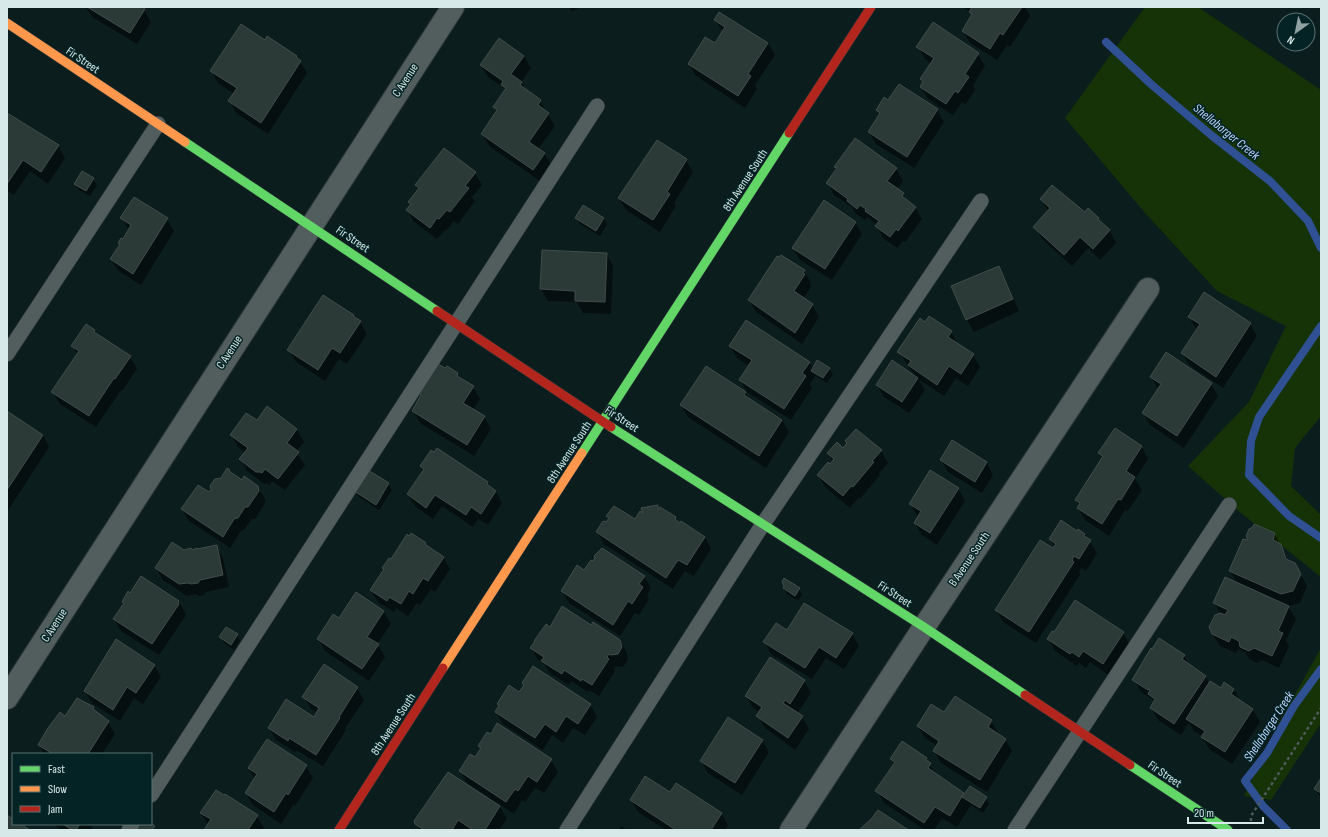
<svg xmlns="http://www.w3.org/2000/svg" width="1328" height="837" font-family="'Sofia Sans Condensed',sans-serif">
<rect width="100%" height="100%" fill="#0c1d1d"/>
<g fill="#163308">
<path d="M1145 7H1198L1321 90V416L1295 448 1291 486 1321 515V577L1241 513 1188 466 1249 402 1286 326 1217 291 1146 214 1065 118Z"/>
<path d="M1321 644V723L1271 800 1244 796 1279 723 1321 648Z"/>
</g>
<g fill="#0007" fill-rule="evenodd">
<path d="M86 7H142V8L144 10 151 22 137 44 92 17Z"/>
<path d="M569 7H580L572 12Z"/>
<path d="M962 7H1025L1030 16 1010 47 1007 45 997 60 970 43 963 31 972 16 970 12Z"/>
<path d="M715 20 768 43 775 55 755 85 757 89 745 108 696 76 689 64 715 44 723 32Z"/>
<path d="M265 41 296 56 307 73 268 134 236 113 230 101 234 94 218 83 211 71Z"/>
<path d="M918 47 978 54 985 66 973 85 975 90 965 105 962 102 953 115 928 99 921 87 923 83 921 79 931 64 925 59Z"/>
<path d="M524 56 531 68 521 82 527 92 540 101 555 126 538 149 544 153 551 165 540 181 489 146 482 134 496 112 494 107 506 91 504 88 488 77 481 65Z"/>
<path d="M877 110H937L944 122 914 168 876 144 869 132 880 116Z"/>
<path d="M7 114 58 146 65 158 48 184 30 171 14 195 7 191Z"/>
<path d="M657 142 686 160 693 172 674 203 676 206 660 232 626 210 619 198Z"/>
<path d="M835 167 896 169 903 181 897 189 903 194 908 202 915 207 922 219 905 242 903 241 897 248 883 238 877 226 870 219 867 217 865 220 855 213 852 207 834 195 828 183 837 170Z"/>
<path d="M475 173 482 185 472 197 475 201 458 224 454 221 446 231 445 230 437 239 414 222 407 210 411 205 409 202 419 190 416 186Z"/>
<path d="M93 179 97 185 90 196 79 190 75 184Z"/>
<path d="M1041 199 1098 218 1101 223 1110 231 1116 243 1100 260 1088 248 1072 266 1042 239 1035 227 1048 211Z"/>
<path d="M122 218 167 219 174 231 141 285 118 271 111 259 120 245 119 243 123 240 129 231Z"/>
<path d="M577 218H604L607 224 600 236 580 224Z"/>
<path d="M855 222 862 234 832 280 800 260 793 248Z"/>
<path d="M543 251 607 254 613 266 611 314 583 313 577 302 548 301 541 289Z"/>
<path d="M998 267 1005 279 1019 311 974 332 967 320 953 287Z"/>
<path d="M804 271 811 283 810 284 811 287 803 299 812 305 819 317 802 344 756 312 749 300Z"/>
<path d="M1189 317 1250 324 1257 336 1223 388 1189 365 1182 353 1197 330Z"/>
<path d="M360 322 367 334 347 364 339 359 325 381 296 362 289 350Z"/>
<path d="M925 323 951 332 958 344 973 355 980 367 968 386 956 378 944 396 918 379 925 390 909 413 884 397 877 385 916 377 899 352Z"/>
<path d="M94 330 97 335 130 357 137 369 122 391 121 390 96 427 60 404 53 392 77 354 73 346Z"/>
<path d="M730 346 809 362 813 369 829 368 833 374 827 383 815 376 810 384 812 388 791 420 747 392 740 380 749 366 737 358Z"/>
<path d="M458 374 460 379 473 387 480 399 473 410 484 417 491 429 474 456 420 423 413 411Z"/>
<path d="M1151 377 1211 384 1218 396 1184 448 1150 425 1143 413 1158 389Z"/>
<path d="M745 392 749 399 782 420 789 432 766 468 688 417 681 405Z"/>
<path d="M268 408 297 430 304 442 296 452 305 465 285 490 272 481 269 485 267 483 264 484 247 471 241 459 246 453 238 447 231 435 257 422Z"/>
<path d="M7 412 43 435 49 447 7 512Z"/>
<path d="M1115 430 1142 447 1148 459 1135 479 1142 490 1128 511 1125 510 1109 536 1085 520 1078 508 1079 506 1076 500 1102 458 1100 453Z"/>
<path d="M952 441 987 463 993 475 982 493 948 472 941 460Z"/>
<path d="M881 451 888 463 879 473 880 475 860 499 859 497 850 508 825 487 818 475 833 462 828 453Z"/>
<path d="M421 466 488 482 491 489 496 491 502 503 488 525 478 519 473 527 442 506 433 519 415 506 408 494 423 471Z"/>
<path d="M229 471 231 474 242 481 257 486 265 499V503L255 519H252L244 530 241 531 230 548 189 521 182 509 209 493Z"/>
<path d="M368 471 388 484 392 490 379 510 359 497 355 491Z"/>
<path d="M958 489 965 501 937 545 922 535 915 523 918 517 910 504ZM919 509 925 513 924 515 919 511Z"/>
<path d="M657 506 659 510 675 518 678 523 705 537 711 549 694 576 685 571 673 589 604 544 597 532 606 524 609 519 608 516 635 521 645 516Z"/>
<path d="M1255 525 1275 534 1288 561 1295 564 1307 586 1300 603 1288 606 1296 619 1286 640 1289 646 1279 668 1262 660 1257 663 1249 659 1245 652 1238 649 1236 653 1220 646 1212 633 1221 614 1214 603 1237 583 1230 571 1249 542Z"/>
<path d="M1077 532 1085 534 1097 553 1086 571 1081 568 1079 572 1080 575 1036 643 1003 622 996 610 1055 547 1050 539Z"/>
<path d="M216 546 223 558 229 587 206 592 204 595 199 596 196 594 187 596 163 580 156 568 183 551H192Z"/>
<path d="M427 547 443 557 450 569 435 592 431 589 420 605 417 603 408 616 396 608 394 612 378 602 371 590 391 561Z"/>
<path d="M644 576 651 588 647 595 649 599 639 615 635 613 620 636 569 603 562 591Z"/>
<path d="M141 578 179 602 186 614 185 617 159 655 121 631 114 619 124 604 123 602 131 594Z"/>
<path d="M784 588 799 589 802 595 798 601 787 594Z"/>
<path d="M384 612 391 624 377 644 385 657 369 681 325 651 318 639 339 620Z"/>
<path d="M591 626 620 640 627 653 628 659 624 666 618 667 616 666 614 669 615 671 599 696 589 690 588 692 571 681 569 685 550 673 544 664 538 660 531 648 550 628Z"/>
<path d="M787 631 852 634 859 646 844 669 826 658 812 679 771 654 765 642Z"/>
<path d="M1123 633 1130 645 1110 676 1090 662 1086 668 1079 663 1077 666 1055 651 1048 639Z"/>
<path d="M237 635 240 641 234 650 224 643 220 637Z"/>
<path d="M1184 656 1190 666 1205 676 1209 683 1221 689 1225 684 1234 690 1241 702 1253 710 1260 722 1232 764 1209 749 1202 736 1194 731 1189 723 1181 735 1158 720 1151 708 1154 703 1152 699 1141 692 1134 680Z"/>
<path d="M154 665 161 677 143 704 134 698 120 721 92 703 85 691Z"/>
<path d="M804 681 811 693 797 714 802 717 809 729 795 750 765 728 758 716 760 713 753 708 746 696Z"/>
<path d="M357 688 364 700 345 728 346 730 323 766 296 750 295 752 276 740 269 728 314 718 317 713 311 709 304 697Z"/>
<path d="M520 693 590 705 597 717 585 735 573 728 563 743 552 735 543 750 503 724 496 712 500 706 498 704Z"/>
<path d="M93 708 96 713 108 722 115 734 102 754H44L39 745 65 717Z"/>
<path d="M944 714 991 721 998 733 997 734 1005 739 1012 751 987 792 941 763 934 751 937 746 925 738 918 726Z"/>
<path d="M267 740 306 766 313 778 295 806 293 805 281 824 253 805 246 793 255 779 249 768Z"/>
<path d="M762 740 769 752 742 795 708 773 701 761Z"/>
<path d="M480 746 551 760 558 772 544 793 535 788 525 802 522 800 514 814 467 783 460 771 475 759 482 749Z"/>
<path d="M891 759H926L936 775 965 795 986 798 989 804 983 813 971 805 957 827 942 818 934 830H925L884 803 877 791 894 764Z"/>
<path d="M448 773 500 807 507 819 499 830H420L416 824Z"/>
<path d="M1321 780V798L1315 789Z"/>
<path d="M670 794 721 813 728 825 725 830H666L638 812 631 800Z"/>
<path d="M201 813 257 816 264 828 263 830H205L208 825Z"/>
<path d="M52 824H94L90 830H62Z"/>
<path d="M621 826 627 830H619Z"/>
</g>
<g fill="none" stroke-linecap="round" stroke-linejoin="round">
<g stroke="#2f5092" stroke-width="8">
<path d="M1106 42 1152 85 1211 135 1270 181 1308 221 1321 248"/>
<path d="M1321 326 1259 417 1251 441 1249 475 1289 516 1321 538"/>
<path d="M1287 830 1263 806 1245 781 1267 753 1294 706 1321 669"/>
</g>
</g>
<g fill="#2b3937" stroke="#404d4b">
<path d="M87 7H142L145 9 130 33Z"/>
<path d="M972 7H1022L1003 35 1000 33 990 49 962 31 972 14 969 12Z"/>
<path d="M719 12 768 43 748 74 751 76 738 96 688 64 705 37 715 43 725 27 714 20Z"/>
<path d="M933 22 979 53 965 74 969 77 958 93 955 91 946 104 920 87 923 81 920 79 934 58 916 47Z"/>
<path d="M241 24 265 40 267 36 297 56 296 57 301 61 261 123 228 101 237 88 210 71Z"/>
<path d="M499 38 524 56 511 74 522 82 520 85 541 100 538 105 549 113 529 142 545 153 533 170 481 134 497 110 493 107 506 88 501 85 503 81 480 65Z"/>
<path d="M899 84 938 109 907 157 868 132 880 113 876 110 884 97 888 100Z"/>
<path d="M7 113 59 145 41 172 23 160 7 184Z"/>
<path d="M855 138 897 168 887 181 904 193 902 196 916 207 898 231 896 229 890 237 875 226 879 221 865 211 866 209 860 205 857 209 847 201 848 199 826 183 837 168 834 167Z"/>
<path d="M657 140 687 159 667 192 670 194 653 220 618 198Z"/>
<path d="M444 148 476 172 465 186 469 188 450 212 447 210 439 219 437 218 430 228 406 210 411 204 408 202 419 188 415 185Z"/>
<path d="M82 171 94 178 86 191 74 184Z"/>
<path d="M1052 185 1085 212 1088 208 1099 218 1098 219 1110 230 1093 249 1080 237 1064 255 1033 227 1050 208 1040 199Z"/>
<path d="M134 197 168 218 133 274 110 259 120 244 118 243 121 238 123 239 131 225 120 218Z"/>
<path d="M824 200 856 222 825 269 792 248Z"/>
<path d="M583 205 604 218 596 231 575 218Z"/>
<path d="M542 250 607 253 605 302 575 301V291L540 289Z"/>
<path d="M781 255 805 270 803 273 805 274 794 291 813 304 795 333 748 300 777 256 779 257Z"/>
<path d="M999 266 1013 299 966 320 951 286Z"/>
<path d="M1204 292 1251 323 1216 377 1181 353 1200 324 1188 317Z"/>
<path d="M323 295 354 315 353 316 361 321 340 353 332 348 318 370 287 350Z"/>
<path d="M929 316 952 331 948 337 974 354 961 374 949 366 937 385 908 365 911 361 897 352 920 318 925 322Z"/>
<path d="M746 320 810 362 802 373 806 376 784 409 739 380 752 360 729 346Z"/>
<path d="M86 324 95 330 94 332 131 356 115 379 114 378 89 416 51 392 79 351 71 346Z"/>
<path d="M1166 352 1212 383 1177 436 1142 413 1161 384 1150 377Z"/>
<path d="M817 360 830 368 823 378 811 371Z"/>
<path d="M892 360 918 378 902 402 876 385Z"/>
<path d="M438 364 445 368 447 366 458 373 457 376 474 386 463 403 485 416 467 445 412 411 421 395 419 393Z"/>
<path d="M706 366 746 392 744 395 782 420 759 456 680 405Z"/>
<path d="M267 406 297 429 287 443 299 452 278 479 265 469 262 473 260 472H256L239 459 248 448 230 435 246 413 257 420Z"/>
<path d="M7 411 43 435 7 490Z"/>
<path d="M1115 428 1142 446 1126 471 1135 477 1121 500 1118 499 1102 524 1077 508 1080 503 1075 500 1103 456 1098 453Z"/>
<path d="M856 429 882 450 872 461 874 462 853 487 851 486 843 496 817 475 828 462 830 464 834 459 827 453 837 442 843 448 847 443 845 441Z"/>
<path d="M952 440 987 462 975 482 940 460Z"/>
<path d="M437 448 488 482 487 484 496 491 481 514 471 507 466 515 435 495 426 508 407 494 424 469 420 466 431 450 434 452Z"/>
<path d="M227 468 230 470 229 471 242 480 244 476 258 486 259 491 248 507H245L238 518 234 519 223 537 181 509 198 485 209 492 211 489 210 486 215 479 221 478Z"/>
<path d="M368 470 389 483 376 505 354 491Z"/>
<path d="M930 470 959 488 930 533 914 523 921 511 909 504Z"/>
<path d="M658 505V510L660 507 676 517 675 519 680 523 681 521 705 537 687 565 678 560 666 578 596 532 603 521 606 522 609 518 606 516 614 506 635 519 640 511 643 513 641 508Z"/>
<path d="M1061 520 1077 531 1078 529 1085 534 1084 536 1091 540 1079 559 1074 556 1072 560 1074 562 1029 632 995 610 1040 540 1053 548 1056 544 1049 539Z"/>
<path d="M1254 524 1275 533 1273 540 1281 544 1286 559 1295 563 1301 574 1293 591 1281 594 1229 571 1243 539 1248 540 1246 536 1249 529 1253 527Z"/>
<path d="M411 533 425 542 426 545 444 557 428 581 423 578 413 594 409 591 401 604 389 597 387 601 370 590 384 569 382 568 389 558 391 559 407 534 409 536Z"/>
<path d="M172 542 184 550 191 548 192 550 197 548V549L217 545 223 575 200 580 198 583 191 584 188 583 179 584 155 568Z"/>
<path d="M602 548 645 576 639 584 643 587 632 604 628 601 613 625 561 591 577 565 584 570 591 560 593 561 595 558 594 556Z"/>
<path d="M141 576 179 601 178 603 179 604 152 644 113 619 124 603 122 602 128 591 130 593Z"/>
<path d="M1225 577 1289 606 1278 631 1283 633 1272 656 1254 648 1249 651 1240 647 1239 641 1231 637 1229 642 1212 634 1209 627 1215 615 1221 613 1225 615 1228 610 1213 603Z"/>
<path d="M784 578 800 588 795 596 783 588 784 586 782 582Z"/>
<path d="M356 592 384 611 367 637 379 644 362 669 317 639 333 614 339 618Z"/>
<path d="M1075 600 1124 632 1103 664 1083 651 1079 657 1072 652 1070 654 1047 639 1052 631 1054 632Z"/>
<path d="M804 603 853 633 836 658 819 647 805 668 763 642 776 623 787 630Z"/>
<path d="M562 606 591 625 593 622 620 640 622 647 618 654 611 655 609 654 607 657 609 659 592 685 582 679 581 681 564 670 562 674 541 661 544 657 530 648 535 641H534L546 624 550 627Z"/>
<path d="M226 627 238 634 231 645 219 637Z"/>
<path d="M1159 638 1185 655 1182 659 1206 676 1174 724 1150 708 1155 699 1148 694 1150 690 1148 689V690L1132 680 1151 648 1152 649Z"/>
<path d="M116 639 155 665 136 693 127 687 113 710 84 691Z"/>
<path d="M770 657 805 680 790 704 785 700 783 703 803 716 788 738 756 716 762 707 745 696Z"/>
<path d="M324 664 358 687 339 717 340 718 316 755 289 738 288 741 268 728 286 699 314 717 319 708 302 697Z"/>
<path d="M533 666 591 704 578 724 566 716 556 732 545 724 535 738 495 712 499 705 497 704 509 685 519 692 524 685 522 683Z"/>
<path d="M1210 681 1221 688 1224 682 1234 689 1231 694 1253 709 1225 752 1201 737 1205 731 1186 719Z"/>
<path d="M955 696 992 720 988 727 1006 739 980 780 933 751 939 741 917 726 931 704 944 712Z"/>
<path d="M77 698 94 707 93 709 109 721 88 754H53L38 745 48 728 60 712 65 716Z"/>
<path d="M728 717 763 740 735 783 700 761Z"/>
<path d="M497 723 552 759 537 782 528 776 518 791 515 789 506 802 459 771 470 754 475 757 481 748 478 746 485 735 487 732 491 734Z"/>
<path d="M267 739 307 765 288 795 286 793 274 812 245 793 257 774 248 768Z"/>
<path d="M902 741 927 758 926 760 931 763 928 768 964 793 950 816 935 807 924 823 875 791 895 762 890 759Z"/>
<path d="M448 772 500 806 485 830H473L458 820 452 830H424L415 824 414 821Z"/>
<path d="M645 776 670 792 676 783 722 813 711 830H676L630 800Z"/>
<path d="M1321 778V793L1314 789Z"/>
<path d="M970 786 987 797 980 808 962 797Z"/>
<path d="M216 790 224 795 225 794 258 815 248 830H204L211 819 200 813Z"/>
<path d="M878 810 907 829 909 830H859L872 818Z"/>
<path d="M7 815 13 819V824H21L30 830H7Z"/>
<path d="M151 823 155 826 152 830H139L137 829 140 824H151Z"/>
<path d="M63 824H80L76 830H72Z"/>
</g>
<g fill="none" stroke-linecap="round" stroke-linejoin="round">
<defs>
<g id="lane">
<path d="M7 354 158 124"/>
<path d="M151 795 597 106"/>
<path d="M129 830 132 824"/>
<path d="M567 830 763 524 981 201"/>
<path d="M1015 830 1229 505"/>
</g>
<g id="street">
<path d="M7 698 453 7"/>
<path d="M791 830 924 627 1148 289"/>
</g>
<g id="fast">
<path d="M185 142 437 311"/>
<path d="M611 427 924 627 1025 695"/>
<path d="M582 453 789 133"/>
<path d="M1130 765 1228 830"/>
</g>
<g id="slow">
<path d="M7 23 185 142"/>
<path d="M443 668 582 453"/>
</g>
<g id="jam">
<path d="M789 133 871 7"/>
<path d="M437 311 611 427"/>
<path d="M1025 695 1130 765"/>
<path d="M339 830 443 668"/>
</g>
</defs>
<use href="#lane" stroke="#2d3839" stroke-width="16"/>
<use href="#street" stroke="#2d3839" stroke-width="24"/>
<use href="#fast" stroke="#2d3839" stroke-width="10"/>
<use href="#slow" stroke="#2d3839" stroke-width="10"/>
<use href="#jam" stroke="#2d3839" stroke-width="10"/>
<path stroke="#505b5b" stroke-width="2.5" stroke-dasharray="3 3" stroke-linecap="butt" d="M1251 821V816L1321 708"/>
<use href="#lane" stroke="#525e5e" stroke-width="15"/>
<use href="#street" stroke="#525e5e" stroke-width="22"/>
<use href="#fast" stroke="#63d668" stroke-width="9"/>
<use href="#slow" stroke="#ff974d" stroke-width="9"/>
<use href="#jam" stroke="#b3261e" stroke-width="9"/>
</g>
<g text-anchor="middle" stroke-width="3" stroke-linejoin="round" paint-order="stroke">
<g font-size="12" fill="#d8e9e9" stroke="#042325">
<text transform="translate(83 60) rotate(34)" y="4">Fir Street</text>
<text transform="translate(405 80) rotate(-57)" y="4">C Avenue</text>
<text transform="translate(745 180) rotate(-57)" y="4">8th Avenue South</text>
<text transform="translate(353 239) rotate(34)" y="4">Fir Street</text>
<text transform="translate(229 352) rotate(-57)" y="4">C Avenue</text>
<text transform="translate(622 419) rotate(33)" y="4">Fir Street</text>
<text transform="translate(569 452) rotate(-57)" y="4">8th Avenue South</text>
<text transform="translate(969 559) rotate(-56)" y="4">B Avenue South</text>
<text transform="translate(895 594) rotate(33)" y="4">Fir Street</text>
<text transform="translate(54 625) rotate(-57)" y="4">C Avenue</text>
<text transform="translate(393 724) rotate(-57)" y="4">8th Avenue South</text>
<text transform="translate(1165 774) rotate(34)" y="4">Fir Street</text>
</g>
<g font-size="13" font-style="italic" fill="#bfd5ff" stroke="#042325">
<text transform="translate(1227 131) rotate(39)" y="5">Shellabarger Creek</text>
<text transform="translate(1268 726) rotate(-57)" y="5">Shellabarger Creek</text>
</g>
</g>
<rect width="1328" height="837" fill="none" stroke="#d8e9e9" stroke-width="16"/>
<rect x="12" y="753" width="140" height="72" fill="#042325" stroke="#597273"/>
<rect x="20" y="766" width="20" height="6" fill="#63d668" stroke="#597273"/>
<text x="48" y="773" font-size="12" fill="#d8e9e9">Fast</text>
<rect x="20" y="786" width="20" height="6" fill="#ff974d" stroke="#597273"/>
<text x="48" y="793" font-size="12" fill="#d8e9e9">Slow</text>
<rect x="20" y="806" width="20" height="6" fill="#b3261e" stroke="#597273"/>
<text x="48" y="813" font-size="12" fill="#d8e9e9">Jam</text>
<g transform="translate(1296 32) rotate(213)"><circle r="19" fill="#042325" stroke="#597273"/>
<path d="M0-3L7 15L0 10L-7 15Z" fill="#91a2a2"/>
<text y="-6" font-size="11" font-weight="bold" text-anchor="middle" fill="#d8e9e9">N</text>
</g>
<path d="M1188 817v6h75v-6" fill="none" stroke="#d8e9e9" stroke-width="2"/>
<text x="1194" y="817" font-size="12" fill="#d8e9e9" stroke="#042325" stroke-width="3" paint-order="stroke">20 m</text>
</svg>
